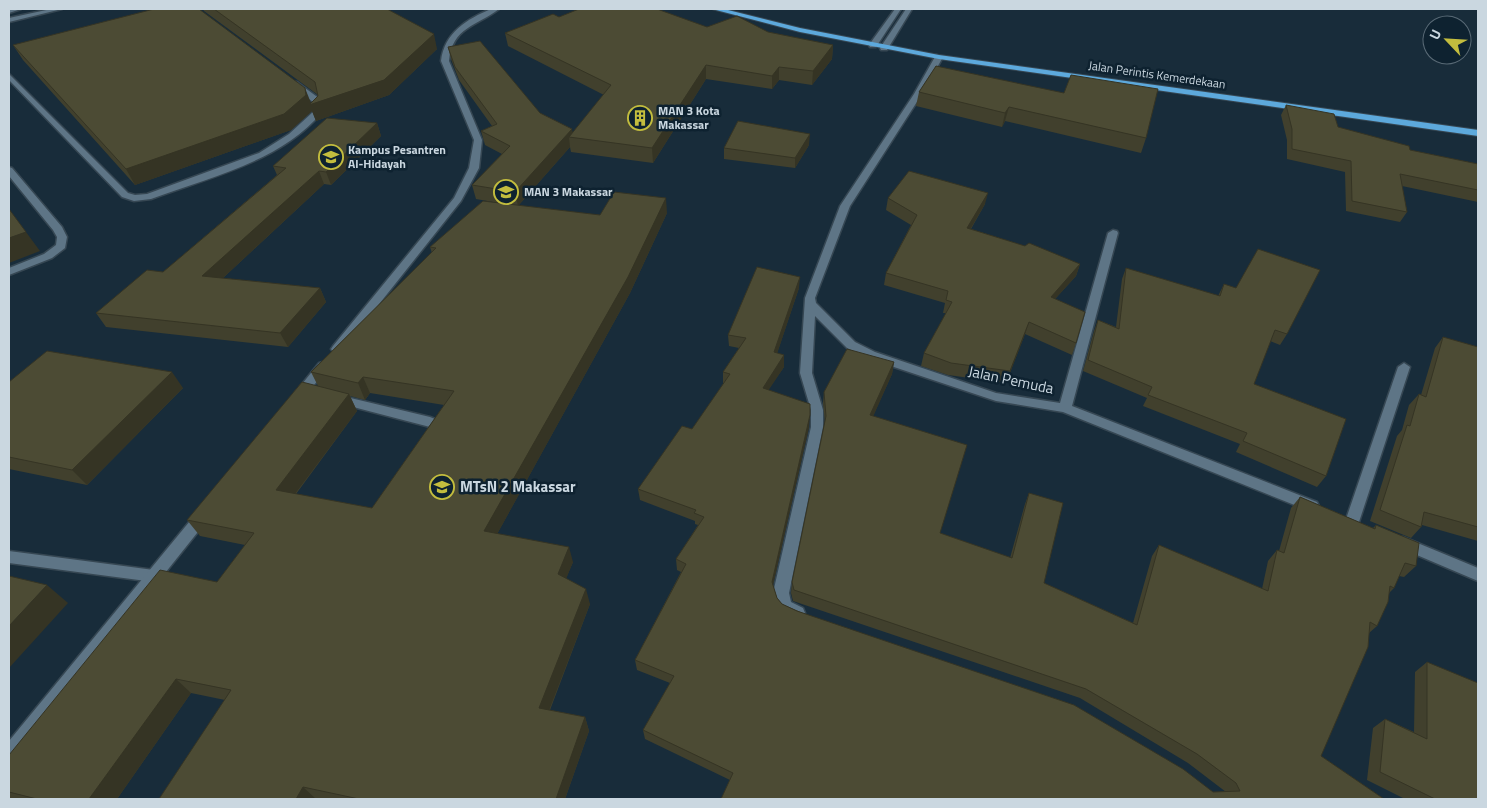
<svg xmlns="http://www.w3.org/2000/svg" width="1487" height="808" font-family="'Titillium Web',sans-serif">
<rect width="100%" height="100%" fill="#182c3a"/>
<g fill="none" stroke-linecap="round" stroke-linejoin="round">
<defs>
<g id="service">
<path d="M9 74 128 193 135 195 147 194 259 153 289 134 314 111 313 102 291 86V82H297L320 99 322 112C281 162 209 177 151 199L134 201 122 197 9 80Z"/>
<path d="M9 167 12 168 62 227 67 237 65 248 52 258 9 275V268L44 254 56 245 57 237 53 230 9 176Z"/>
<path d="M338 395 430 417 435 419 436 422 435 425 430 427 334 402 332 399Z"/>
<path d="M9 551 154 570 159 571 162 576 159 581 154 582 9 563Z"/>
</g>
<g id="minor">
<path d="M9 9H21L9 13Z"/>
<path d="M51 9H62L9 22V18Z"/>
<path d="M491 9H499C477 26 452 27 449 61L482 140 479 168 461 201 341 352H333L331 349 333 346 454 198 469 168 474 140 441 61C444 33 467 19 491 9Z"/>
<path d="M895 9H901L876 47H870L869 45Z"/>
<path d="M906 9H912L887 50H881L880 48Z"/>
<path d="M936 55 943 57 922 94 850 206 815 298 816 303 855 342 875 352 996 393 1060 403 1108 233 1113 230 1117 231 1118 233 1072 406 1317 502 1319 506 1317 510 1312 512 1307 510 1063 412 996 401 867 358 847 348 815 316 812 373 823 410V427L789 593 791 602 803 608 805 613 803 618 797 620 779 611 773 593 811 427V410L800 373 805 298 840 206 914 94Z"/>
<path d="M323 362 329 366 327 369 302 400H294L292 397 294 394 319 363Z"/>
<path d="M1404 363 1410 367 1359 522 1357 526 1352 528 1347 526 1345 522 1398 367Z"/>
<path d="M204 508 209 510 211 514 209 518 15 761 9 764V741L199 510Z"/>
<path d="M1403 537 1478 568V581L1398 547 1396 543 1398 539Z"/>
</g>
<path id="trunk" d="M712 9H724L800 28 939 55 1478 130V136L939 59 800 32Z"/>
</defs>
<use href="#service" stroke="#364753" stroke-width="3"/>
<use href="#minor" stroke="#364753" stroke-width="3"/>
<use href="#trunk" stroke="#364753" stroke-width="2"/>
<use href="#service" fill="#5e7586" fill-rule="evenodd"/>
<use href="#minor" fill="#5e7586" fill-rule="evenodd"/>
<use href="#trunk" fill="#5da9dc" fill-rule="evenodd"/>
</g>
<g fill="#41402d" fill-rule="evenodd">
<path d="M203 9H387L437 49 389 95 316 121 312 111 291 130 135 185 23 60 13 45 311 103 318 96V95L204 11Z"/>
<path d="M559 17 768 32 833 45 832 59 812 85 779 80 772 89 706 79 653 163 571 152 570 147 518 206 600 215 667 213 630 293 497 534 573 562 566 578 590 604 550 710 585 717 589 731 565 799H159L225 700 191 693 117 799H9V755L217 582 245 545 200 536 187 520 318 386 311 372 432 253 430 247 510 205 476 199 472 185 502 154 485 145 481 131 492 126 459 80 451 59 448 47 540 113 573 133 604 95 508 46 505 33ZM370 393 444 405 372 508 296 494 357 411 350 396 365 400Z"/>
<path d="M936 66 1146 138 1141 153 1005 121 1002 127 916 106 919 92Z"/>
<path d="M1286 105 1338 127 1410 150 1478 164V202L1402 186 1407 212 1400 222 1346 211 1345 172 1287 159V140L1281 115Z"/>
<path d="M377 123 381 136 331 185 324 184 223 278 320 288 326 302 288 347 106 327 96 313 163 272 277 175 273 166Z"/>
<path d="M809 145 795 168 724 159V148Z"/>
<path d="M888 198 985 204 971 229 1080 264 1076 276 1055 299 1076 343 1072 355 1025 334 1006 383 948 375 921 366 924 353 946 313H943L945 303 884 285 886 273 911 225 886 210Z"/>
<path d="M1126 268 1218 296 1224 284 1287 334 1280 345 1270 341 1254 384 1326 476 1317 487 1236 452 1240 444 1143 406 1147 398 1083 371 1094 331 1098 320 1116 327 1122 279Z"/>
<path d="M799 288 777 353 784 355V367L768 390 809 427 773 585 777 598 782 604 1213 792H1226L1188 763 1080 698 793 601 791 593 792 582 825 423 823 403 824 392 894 362 892 374 873 416 940 533 1010 558 1025 504 1029 493 1044 583 1133 623 1152 556 1159 545 1262 589 1268 561 1277 550 1279 551 1291 508 1300 497 1373 528 1376 525 1416 566 1404 577 1399 576 1394 588 1389 593 1377 626 1369 633 1321 756 1384 799 730 780 645 739 643 730 670 683 637 670 635 660 681 572 677 570 676 559 698 525 695 524V521L640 500 638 489 692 429 724 384 723 383V372L739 348 729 346 728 335Z"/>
<path d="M1443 337 1478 347V541L1422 525 1421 527 1411 538 1370 521 1397 436 1402 430 1409 405 1419 394 1421 395 1435 348Z"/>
<path d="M9 382 183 388 87 485 9 469Z"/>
<path d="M1427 662 1478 799H1405L1367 780 1373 728 1385 719 1414 732 1415 672Z"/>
</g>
<g fill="#353424">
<path d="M434 34 437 49 389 95 316 121 312 111 291 130 135 185 126 169 305 88 311 103Z"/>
<path d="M833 45 832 59 812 85 813 71Z"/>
<path d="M706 65V79L653 163 652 148Z"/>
<path d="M779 67V80L772 89V76Z"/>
<path d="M1009 107 1005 121 1002 127 1005 113Z"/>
<path d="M377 123 381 136 331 185 326 172Z"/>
<path d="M572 129 574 138 569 137 570 147 518 206 515 192Z"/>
<path d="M810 134 809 145 795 168V158Z"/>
<path d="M319 171 324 184 210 290 202 276Z"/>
<path d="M988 193 985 204 964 240 967 228Z"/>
<path d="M666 198 667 213 630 293 490 547 484 531Z"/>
<path d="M26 232 40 251 9 263V238Z"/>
<path d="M1080 264 1076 276 1046 309 1051 297Z"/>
<path d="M800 277 799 288 774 363V352Z"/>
<path d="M320 288 326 302 288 347 280 333Z"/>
<path d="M1029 322 1025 334 1006 383 1010 371Z"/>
<path d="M784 355V367L762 400 763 388Z"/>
<path d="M894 362 892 374 869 426 870 415Z"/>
<path d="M172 372 183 388 87 485 72 470Z"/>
<path d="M363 377 370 393 365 400 358 383Z"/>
<path d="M349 394 357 411 286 506 276 490Z"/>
<path d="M810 415 809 427 771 593 772 582Z"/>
<path d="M569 547 573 562 562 589 558 574Z"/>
<path d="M47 585 68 603 9 668V626Z"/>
<path d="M586 589 590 604 545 721 539 708Z"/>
<path d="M176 679 191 693 117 799H89Z"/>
<path d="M585 717 589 731 565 799H556Z"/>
<path d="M303 787 316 799H296Z"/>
</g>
<g fill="#4c4b34" stroke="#353424">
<path d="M154 9H199L305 88 306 95 284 114 126 169 13 45Z"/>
<path d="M214 9H387L434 34 384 80 309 105 318 96 315 82Z"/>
<path d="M579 9H657L707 27 737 16 768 32 833 45 813 71 779 67 772 76 706 65 652 148 569 137 611 85 505 33 553 14 559 17Z"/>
<path d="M480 41 540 113 572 129 515 192 472 185 510 146 481 131 497 124 455 67 448 47Z"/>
<path d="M936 66 1064 93 1071 75 1158 89 1146 138 1009 107 1005 113 919 92Z"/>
<path d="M1286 105 1334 114 1338 127 1409 146 1410 150 1478 164V190L1400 174 1407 212 1352 201 1351 161 1292 149V129Z"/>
<path d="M327 118 377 123 326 172 319 171 202 276 320 288 280 333 96 313 147 270 163 272 286 168 273 166Z"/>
<path d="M738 121 810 134 795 158 724 148Z"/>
<path d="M909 171 988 193 967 228 1025 246 1029 243 1080 264 1051 297 1085 312 1076 343 1029 322 1010 371 951 363 924 353 952 302 946 300 948 291 886 273 917 215 888 198Z"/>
<path d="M614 192 666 198 628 277 484 531 569 547 558 574 586 589 539 708 585 717 556 799H359L303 787 296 799H159L231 690 176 679 89 799H37L9 792V755L160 570 217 582 254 533 187 520 302 382 349 394 276 490 372 508 454 391 363 377 358 383 311 372 436 248 430 247 483 201 600 215Z"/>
<path d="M9 209 26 232 9 238Z"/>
<path d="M1258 249 1320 270 1287 334 1275 330 1254 384 1346 419 1326 476 1243 441 1247 433 1148 395 1152 387 1088 360 1098 320 1119 329 1126 268 1220 296 1224 284 1236 288Z"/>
<path d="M757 267 800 277 774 352 784 355 763 388 810 404V415L772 582 777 598 782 604 797 611 1074 705 1183 769 1213 792 1240 791 1236 783 1197 754 1086 689 794 590 792 582 826 416 824 392 847 349 894 362 870 415 967 445 940 533 1012 558 1029 493 1063 503 1044 583 1137 625 1159 545 1268 591 1277 550 1284 553 1300 497 1375 529 1376 525 1419 543 1416 566 1405 563 1394 588 1390 586 1388 602 1377 626 1370 622 1368 647 1321 756 1384 799H721L733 773 643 730 674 676 635 660 686 564 676 559 704 517 694 513 696 510 638 489 682 426 692 429 730 374 723 372 746 338 728 335Z"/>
<path d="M1443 337 1478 347V527L1424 512 1421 527 1380 510 1407 425 1410 426 1419 394 1426 397Z"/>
<path d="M47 351 172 372 72 470 9 457V382Z"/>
<path d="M9 576 47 585 9 626Z"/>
<path d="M1427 662 1478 683V799H1435L1380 772 1385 719 1427 739Z"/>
</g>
<defs>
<symbol id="building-ring" viewBox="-11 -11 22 22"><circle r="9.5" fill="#0e2230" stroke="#c3bd3e" stroke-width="1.5"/><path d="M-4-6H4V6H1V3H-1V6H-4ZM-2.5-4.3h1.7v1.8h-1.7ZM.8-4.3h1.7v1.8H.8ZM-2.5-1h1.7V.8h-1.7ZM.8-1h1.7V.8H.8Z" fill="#c3bd3e"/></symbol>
<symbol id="school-ring" viewBox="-11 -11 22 22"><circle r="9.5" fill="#0e2230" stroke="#c3bd3e" stroke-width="1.5"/><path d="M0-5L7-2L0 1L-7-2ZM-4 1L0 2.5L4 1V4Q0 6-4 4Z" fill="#c3bd3e"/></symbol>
</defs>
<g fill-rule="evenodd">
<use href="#building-ring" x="626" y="104" width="28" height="28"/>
<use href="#school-ring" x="317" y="143" width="28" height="28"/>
<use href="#school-ring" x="492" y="178" width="28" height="28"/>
<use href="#school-ring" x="428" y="473" width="28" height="28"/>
</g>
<g text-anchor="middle" stroke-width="5" stroke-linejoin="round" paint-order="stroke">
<g font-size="12" fill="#cad7e0" stroke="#0e2230">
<text transform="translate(1157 75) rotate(8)" y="4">Jalan Perintis Kemerdekaan</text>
</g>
<g font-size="12" font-weight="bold" fill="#cad7e0" stroke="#0e2230" text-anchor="start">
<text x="658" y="115">MAN 3 Kota<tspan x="658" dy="14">Makassar</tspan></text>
<text x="348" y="154">Kampus Pesantren<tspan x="348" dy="14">Al-Hidayah</tspan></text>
<text x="524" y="196">MAN 3 Makassar</text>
</g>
<g font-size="15" fill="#cad7e0" stroke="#0e2230">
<text transform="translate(1011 380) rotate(12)" y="5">Jalan Pemuda</text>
</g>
<g font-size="15" font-weight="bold" fill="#cad7e0" stroke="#0e2230" text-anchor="start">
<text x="460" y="492">MTsN 2 Makassar</text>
</g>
</g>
<rect width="1487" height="808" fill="none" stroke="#cad7e0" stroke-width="20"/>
<g transform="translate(1447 40) rotate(295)"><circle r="24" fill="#0e2230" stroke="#596a76"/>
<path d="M0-4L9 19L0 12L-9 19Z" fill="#c3bd3e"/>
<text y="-8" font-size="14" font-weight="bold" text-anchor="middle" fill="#cad7e0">U</text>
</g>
</svg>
